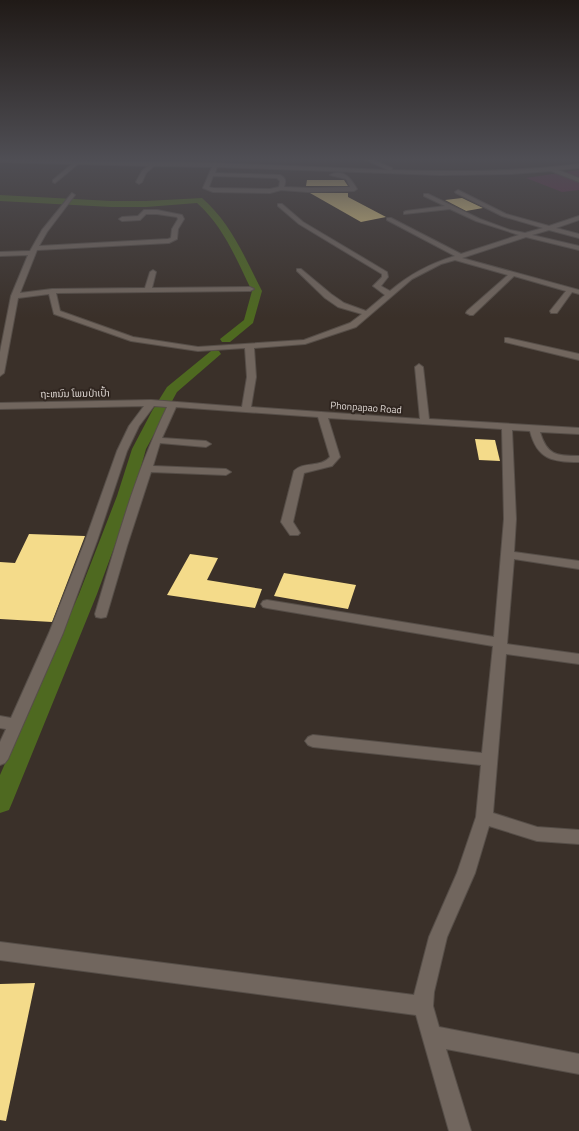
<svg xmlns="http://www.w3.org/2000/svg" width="579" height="1131" font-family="'Titillium Web','Noto Sans Lao',sans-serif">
<rect width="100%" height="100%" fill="#3a3029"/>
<path fill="#622848" d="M579 170V190L562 192 526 178Z"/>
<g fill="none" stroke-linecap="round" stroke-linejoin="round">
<g fill="#4e6920" fill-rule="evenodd">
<path d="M0 195 111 201H146L202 198C231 223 245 258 262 291L253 323 230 342H222L220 339 244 320 252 291C236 259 224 227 197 203L146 207H111L0 201Z"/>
<path d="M215 350 219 351 221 354 177 392 146 449 133 496 97 594 12 803 9 810 0 813V775L79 594 117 496 132 449 152 411 167 387 211 351Z"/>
</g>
</g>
<g fill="#f4db8a">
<path d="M307 180H344L348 186H306Z"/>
<path d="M310 193H348V197L386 217 361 222Z"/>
<path d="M462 198 483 208 466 211 445 200Z"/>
<path d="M475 439 495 440 500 461 479 460Z"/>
<path d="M29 534 85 536 52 622 0 619V562L15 563Z"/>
<path d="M190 554 218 558 207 580 262 589 255 608 167 595Z"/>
<path d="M284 573 356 585 348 609 274 596Z"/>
<path d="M35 983 6 1121 0 1120V984Z"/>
</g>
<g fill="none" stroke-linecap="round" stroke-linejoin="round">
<defs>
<g id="minor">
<path d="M364 159H371L392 168V170C455 172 517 172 579 164V168L558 170 579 178V182L551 171 510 174 440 175 217 167 215 173 280 175C286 178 286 181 284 187L308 188 350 187 346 179 330 175C344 168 351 179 357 189L354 191 308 192 281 190 270 193 213 192 203 188 212 167 154 166 146 173 142 182 139 184 136 182 142 171 148 166 78 164 55 183 53 182V180L72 164 0 162V160L215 163 388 170ZM213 176 277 178 280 181 279 187 270 189 213 188 209 187Z"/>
<path d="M458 190 506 214 549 226 579 216V220L556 228 579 234V238L549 230 532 235 579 246V250L526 237 462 258 579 290V294L572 292 557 313H551L550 311 566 291 514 276 473 315H470L466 313 467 311 508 275 455 260 441 264 412 279 356 327 305 344 254 348 256 377 251 407 420 419 415 367 419 364 423 367 429 419 579 428V434L540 432C547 455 556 456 579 456V462C552 462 537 459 530 431L512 430 516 519 514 552 579 561V569L514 559 507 644 579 654V664L506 654 493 813 537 827 579 830V844L537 841 489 826 475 873 447 937 434 992 433 1006 439 1027 579 1054V1074L446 1049 471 1131H449L416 1015 0 960V942L414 995 429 937 457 873 476 817 481 765 313 747 308 745 305 741 308 737 313 735 482 753 493 646 267 608 263 607 261 604 263 601 267 600 494 637 504 519 502 429 328 418 340 457 332 466 304 473 293 522 300 533 298 535H290L281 522 294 471C303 461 321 468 330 457L318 417 176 407 162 438 206 441 211 444 206 447 160 443 153 466 226 469 231 472 226 475 151 472 127 546 107 614 106 617 101 618 96 617 95 614C116 544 135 473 167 407L154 406 139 426 127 451 97 541 63 633 8 759 5 763 0 765V742L6 729 0 728V716L11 718 49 633 85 541 117 451 129 426 144 406 0 409V403L151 400 242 407 247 377 245 348 198 351 131 341 54 314 49 294 18 298 4 373 0 376V352L11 296 28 255 0 256V252L30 251 42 230 72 193 75 195 47 232 39 246 168 239 171 238 172 229 178 219 177 217 157 214H146L140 220 122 221 119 219 122 217 138 216 144 210H157L182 215 184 219 178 229 177 239 169 243 37 250 20 293 52 289 145 288 150 272 153 270 156 272 152 288 250 287 254 289 250 291 56 293 60 311 133 337 198 347 304 340 350 323 362 314 338 307 325 298 297 271V269H301L331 294 344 303 366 311 385 295 373 286 382 277V274L299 224 278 206V204H282L303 222 387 272 388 277 381 286 390 291C410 274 429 264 455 256L387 220V218H391L461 254 519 235 476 221 450 209 404 214V212L406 211 445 206 424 196V194H428L480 219 510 230 525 233 543 228 502 216 456 193 455 192Z"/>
<path d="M505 338H508L579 354V360L505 342Z"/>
</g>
</defs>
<use href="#minor" stroke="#564e48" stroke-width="2"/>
<use href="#minor" fill="#71665e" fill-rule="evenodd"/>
</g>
<linearGradient id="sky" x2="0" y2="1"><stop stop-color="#201a17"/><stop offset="0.5" stop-color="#4f4e54"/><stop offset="1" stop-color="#4f4e54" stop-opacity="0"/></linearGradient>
<rect width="579" height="318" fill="url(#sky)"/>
<g text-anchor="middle" stroke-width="4" stroke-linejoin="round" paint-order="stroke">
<g font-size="10" fill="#dfd8d4" stroke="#302620">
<text transform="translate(75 393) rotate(-1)" y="4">ຖະຫນົນ ໂພນປ່າເປົ້າ</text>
<text transform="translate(366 407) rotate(4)" y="4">Phonpapao Road</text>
</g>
</g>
</svg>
